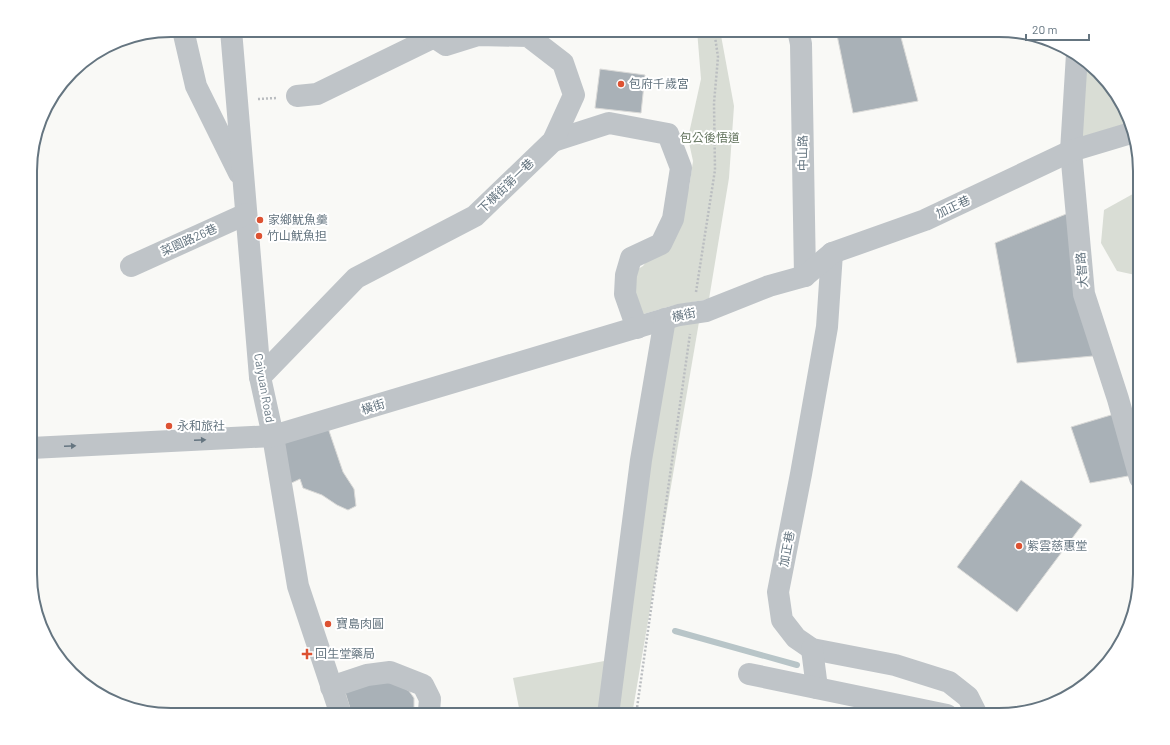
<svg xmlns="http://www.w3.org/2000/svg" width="1170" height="745" font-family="Barlow,'Noto Sans TC',sans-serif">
<rect width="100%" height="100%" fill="#f9f9f6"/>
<g fill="#d9ddd5">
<path d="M697 30H720L734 106 729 178 709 299 671 306 640 315 629 294 638 269 643 266 649 258 689 188 693 161 688 138 701 79Z"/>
<path d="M1077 54 1121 100 1131 132 1071 151Z"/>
<path d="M1140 190V276L1117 271 1101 243 1104 210Z"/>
<path d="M700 316 632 715H612L668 323Z"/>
<path d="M615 659 609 707 520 713 513 678Z"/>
</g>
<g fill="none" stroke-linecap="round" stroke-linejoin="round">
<path stroke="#b8c5c8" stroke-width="6" d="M675 631 797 665"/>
</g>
<g fill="#a9b1b7" stroke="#dadad8">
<path d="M836 30H899L918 101 853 113Z"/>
<path d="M600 69 645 75 641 113 595 108Z"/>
<path d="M1076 210 1104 355 1017 363 995 243Z"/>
<path d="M1121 412 1139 474 1090 483 1071 427Z"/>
<path d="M328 428 343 472 354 489 356 506 348 510 337 505 322 495 303 488 300 479 285 486 284 443Z"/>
<path d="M1021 480 1082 525 1017 612 957 567Z"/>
<path d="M375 682 397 683 409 691 414 698V708L411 715H352L345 692Z"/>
</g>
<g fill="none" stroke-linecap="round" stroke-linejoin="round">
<g stroke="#babdc0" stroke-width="2.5" stroke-dasharray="2 2" stroke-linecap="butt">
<path d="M258 99 277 98"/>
<path d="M696 292 715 170 714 103 718 57 714 30"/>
<path d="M636 715 690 334"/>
</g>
<g stroke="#bfc4c8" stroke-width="22">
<path d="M183 30 196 86 239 173"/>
<path d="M231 30 260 377 273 436 298 586 341 715"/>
<path d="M798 30 801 44 805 276"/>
<path d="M1077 54 1071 151 1084 294 1118 399 1140 478"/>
<path d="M297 96 317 94 434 37"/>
<path d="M553 141 609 123 668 134 681 168 673 219 661 244 631 258 626 275 625 294 637 328"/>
<path d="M832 253 827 327 801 474 778 592 782 620 796 638 812 649 895 665 949 682 968 697 977 715"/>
<path d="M131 266 246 214"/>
<path d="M260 377 356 278 475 216 553 141 574 95 563 63 528 36 478 35 446 45 434 37 432 30"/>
<path d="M31 448 273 436 655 322 679 315 706 311 769 286 805 276 832 253 925 220 1071 151 1131 133"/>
<path d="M812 649 817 688"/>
<path d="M749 674 947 715"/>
<path d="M331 687 367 675 390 672 423 685 430 699 429 711 427 715"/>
<path d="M608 715 641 460 665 319"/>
</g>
</g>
<defs><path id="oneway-solid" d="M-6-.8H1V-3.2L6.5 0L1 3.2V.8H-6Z"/></defs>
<g fill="#657580">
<use href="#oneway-solid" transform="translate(200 440) rotate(-3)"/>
<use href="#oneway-solid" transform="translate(70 446) rotate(-3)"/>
</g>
<g fill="#dd5232" stroke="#fff" stroke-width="1.5">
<circle cx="621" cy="84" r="4"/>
<circle cx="260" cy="220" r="4"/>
<circle cx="259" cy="236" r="4"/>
<circle cx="169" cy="426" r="4"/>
<circle cx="1019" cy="546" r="4"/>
<circle cx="328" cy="624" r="4"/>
<path d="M305 648h4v4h4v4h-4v4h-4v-4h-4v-4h4z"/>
</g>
<g text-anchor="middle" stroke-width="4" stroke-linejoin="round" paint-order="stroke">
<g font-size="12" fill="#657580" stroke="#fff" text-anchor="start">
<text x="629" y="88">包府千歲宮</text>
<text x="268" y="224">家鄉魷魚羹</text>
<text x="267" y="240">竹山魷魚担</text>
<text x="177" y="430">永和旅社</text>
<text x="1027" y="550">紫雲慈惠堂</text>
<text x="336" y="628">寶島肉圓</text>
<text x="315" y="658">回生堂藥局</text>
</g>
<g font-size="12" fill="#687863" stroke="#fff">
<text x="710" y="142">包公後悟道</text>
</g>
<g font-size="12" fill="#657580" stroke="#fff">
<text transform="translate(803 153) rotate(-91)" y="4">中山路</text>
<text transform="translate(506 186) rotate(-44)" y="4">下橫街第一巷</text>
<text transform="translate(953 207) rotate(-25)" y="4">加正巷</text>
<text transform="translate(189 240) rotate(-24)" y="4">菜園路26巷</text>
<text transform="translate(1082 270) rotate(-95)" y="4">大智路</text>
<text transform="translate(684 315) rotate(-12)" y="4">橫街</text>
<text transform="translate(264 388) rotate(80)" y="4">Caiyuan Road</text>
<text transform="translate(373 407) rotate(-17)" y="4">橫街</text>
<text transform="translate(787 549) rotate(-79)" y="4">加正巷</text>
</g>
</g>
<path d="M0 0H1170V745H0ZM171 37H999A134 134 0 0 1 1133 171V574A134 134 0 0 1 999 708H171A134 134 0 0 1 37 574V171A134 134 0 0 1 171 37Z" fill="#fff" fill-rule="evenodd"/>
<path fill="none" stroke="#657580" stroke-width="2" d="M171 37H999A134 134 0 0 1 1133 171V574A134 134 0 0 1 999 708H171A134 134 0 0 1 37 574V171A134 134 0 0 1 171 37Z"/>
<path d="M1026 34v6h63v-6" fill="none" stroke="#657580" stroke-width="2"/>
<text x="1032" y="34" font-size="12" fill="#657580" stroke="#ffffff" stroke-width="3" paint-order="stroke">20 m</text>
</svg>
